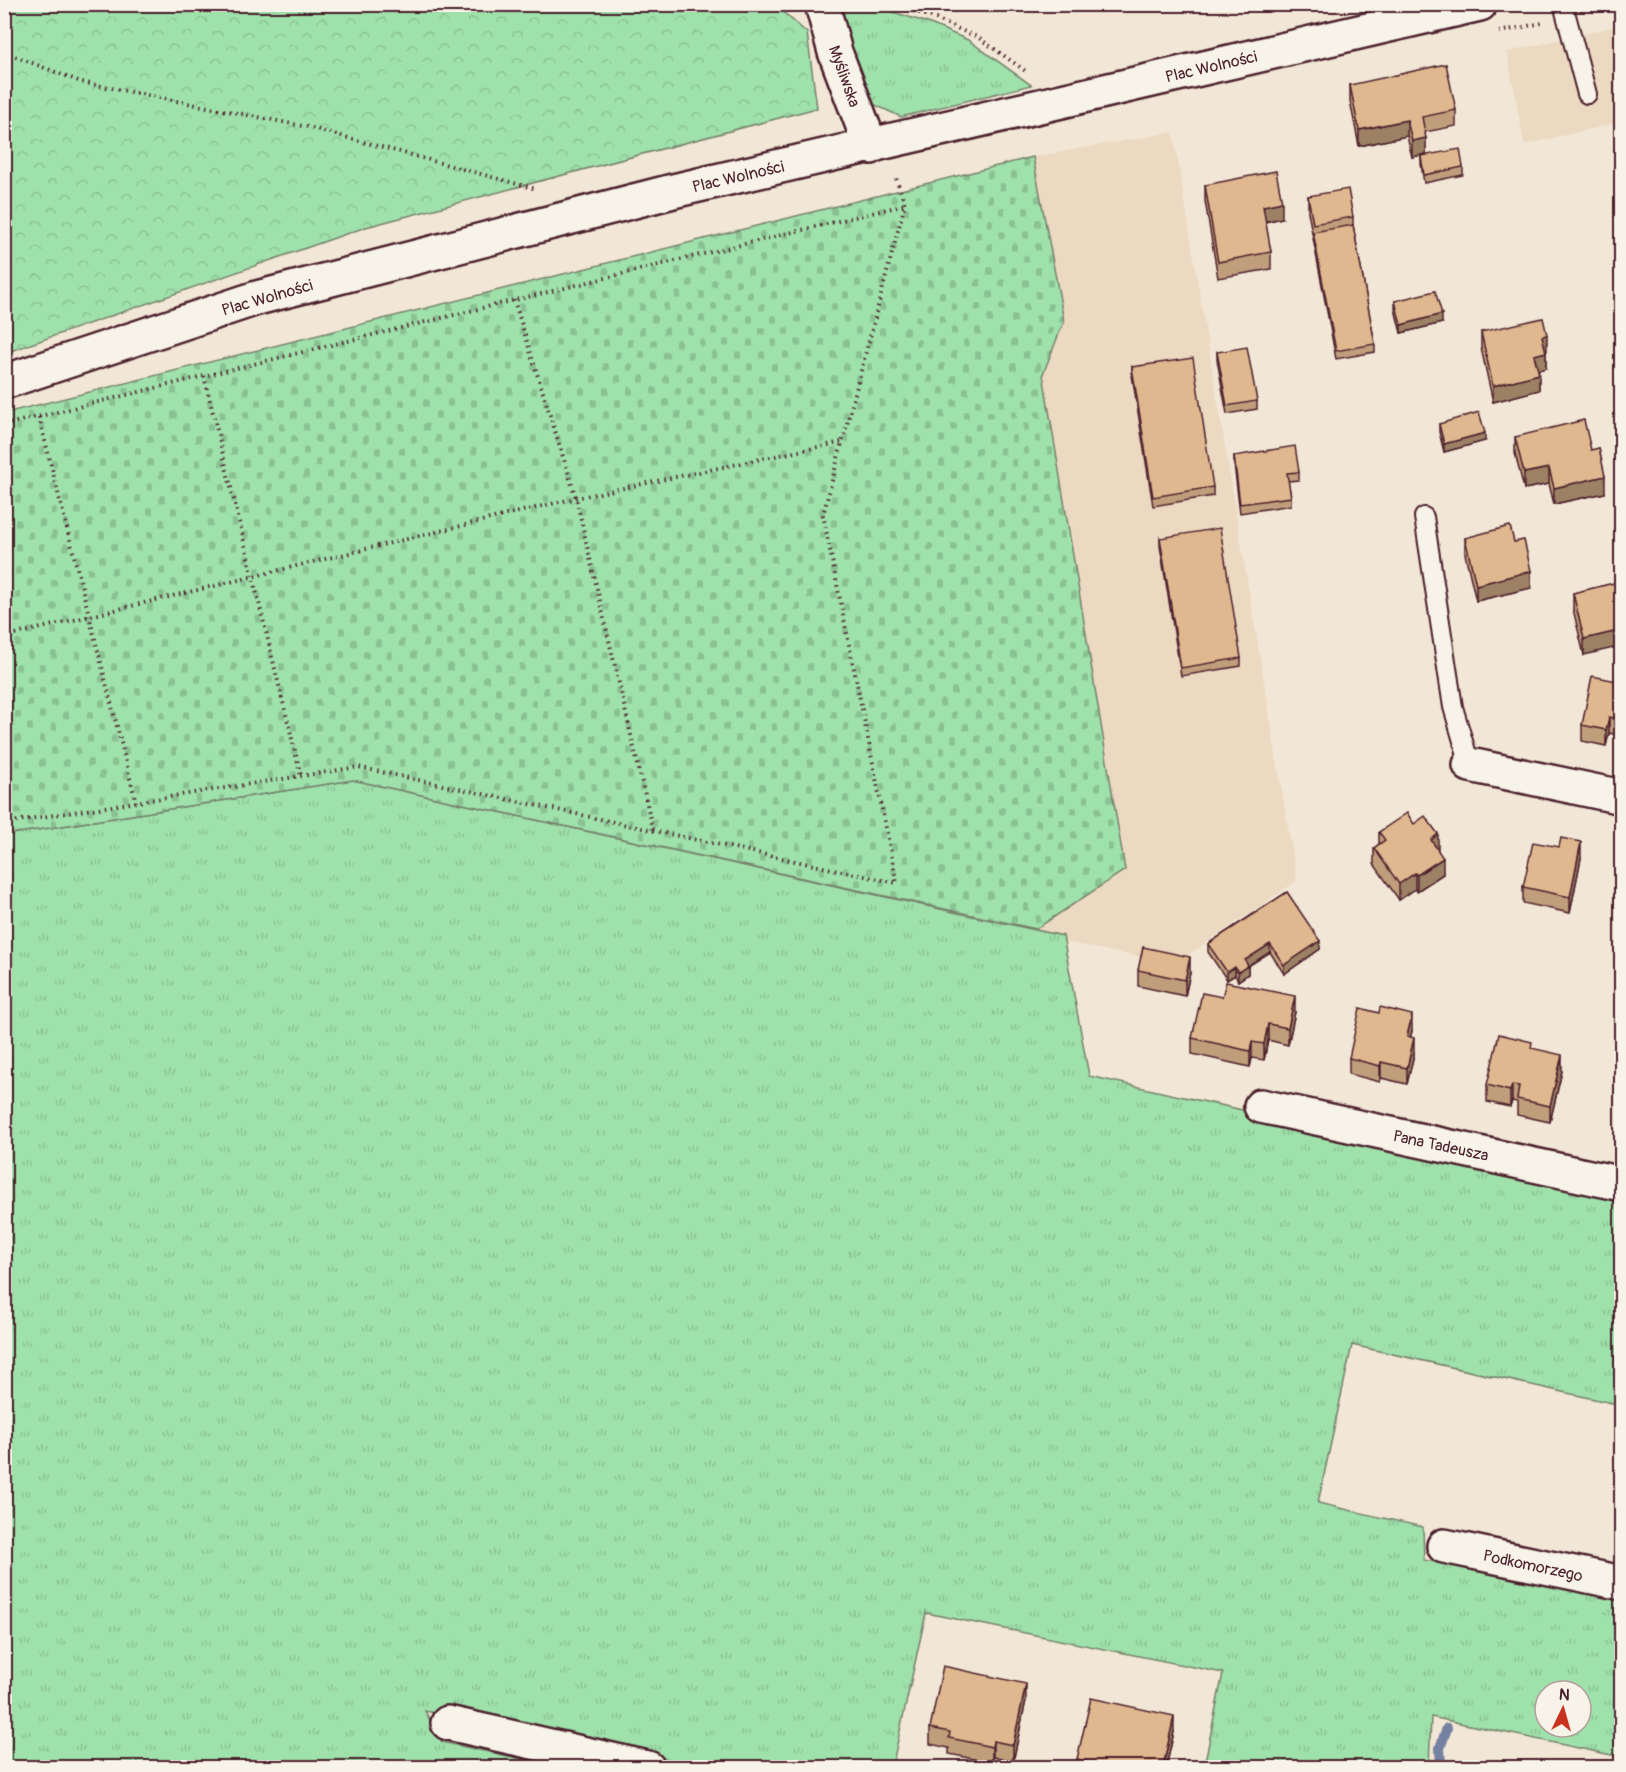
<svg xmlns="http://www.w3.org/2000/svg" width="1626" height="1772" font-family="Pangolin,sans-serif">
<defs>
<pattern id="grass-tufts" width="24" height="20" patternUnits="userSpaceOnUse" patternTransform="scale(1.5)"><rect width="24" height="20" fill="#9fe1ab"/><path d="M3 7l-1-3M5 7V3M7 7l1-3M15 17l-1-3M17 17v-4M19 17l1-3" fill="none" stroke="#8ac193"/></pattern>
<pattern id="forest-crowns" width="20" height="18" patternUnits="userSpaceOnUse" patternTransform="scale(1.5)"><rect width="20" height="18" fill="#9fe1ab"/><path d="M2 6a3 3 0 1 1 6 0M12 15a3 3 0 1 1 6 0" fill="none" stroke="#8ac193"/></pattern>
<pattern id="cemetery-stones" width="16" height="16" patternUnits="userSpaceOnUse" patternTransform="scale(1.5)"><rect width="16" height="16" fill="#9fe1ab"/><path d="M2 7V4a2 2 0 0 1 4 0v3zM10 15v-3a2 2 0 0 1 4 0v3z" fill="#8ac193"/></pattern>
</defs>
<rect width="100%" height="100%" fill="#f2e7d6"/>
<filter id="ink" filterUnits="userSpaceOnUse"><feTurbulence type="fractalNoise" baseFrequency=".0167" numOctaves="2"/><feDisplacementMap in="SourceGraphic" scale="12" xChannelSelector="R" yChannelSelector="G"/><feConvolveMatrix kernelMatrix="1 2 1 2 8 2 1 2 1" color-interpolation-filters="sRGB"/></filter>
<g filter="url(#ink)">
<g fill="#ecd9c1">
<path d="M1621 25V122L1524 145 1507 52Z"/>
<path d="M1173 132 1297 881 1175 964 1064 942 1063 936 1036 929 1125 870 1043 373 1064 321 1033 157Z"/>
</g>
<g fill="url(#grass-tufts)" stroke="#74806b" stroke-width="1.5" fill-rule="evenodd">
<path d="M835 5H871L928 23 968 40 1031 85 901 117 875 105 866 94Z"/>
<path d="M353 780 1063 936 1089 1076 1621 1194V1405L1352 1345 1318 1503 1423 1527 1424 1560 1621 1600V1757L1431 1717 1429 1767H1204L1223 1673 926 1613 892 1767H709L425 1711 442 1742 560 1767 5 1768V835ZM1545 1691H1581V1727H1545Z"/>
</g>
<path fill="url(#forest-crowns)" stroke="#74806b" stroke-width="1.5" d="M4 5H775L807 33 817 108 366 227 5 353Z"/>
<path fill="url(#cemetery-stones)" stroke="#74806b" stroke-width="1.5" d="M1033 157 1064 321 1043 374 1125 870 1036 929 353 780 5 835V413Z"/>
<g fill="none" stroke-linecap="round" stroke-linejoin="round">
<path stroke="#7581a0" stroke-width="10" d="M1441 1768 1440 1748 1447 1728"/>
<defs>
<g id="service">
<path d="M1563 4 1587 94"/>
<path d="M1424 517 1453 707 1470 765"/>
</g>
<g id="minor">
<path d="M822 4 835 52 871 147"/>
<path d="M4 382 257 298 673 191 1480 4"/>
<path d="M1470 765 1622 797"/>
<path d="M1261 1106 1622 1184"/>
<path d="M1444 1546 1622 1583"/>
<path d="M448 1723 648 1768"/>
</g>
</defs>
<use href="#service" stroke="#4a1f2b" stroke-width="22"/>
<use href="#minor" stroke="#4a1f2b" stroke-width="38"/>
<g stroke="#4a1f2b" stroke-width="4" stroke-dasharray="1.5 4.5" stroke-linecap="butt">
<path d="M890 4 929 16 979 38 1027 72"/>
<path d="M1593 11 1622 5"/>
<path d="M1499 32 1542 23"/>
<path d="M4 52 81 82 308 127 536 189"/>
<path d="M514 300 576 498 653 830"/>
<path d="M204 376 301 776"/>
<path d="M39 417 136 802"/>
<path d="M4 425 904 205"/>
<path d="M4 637 576 498 842 442"/>
<path d="M4 823 358 767 897 883 823 515 905 204 895 175"/>
</g>
<use href="#service" stroke="#f7f3e8" stroke-width="18"/>
<use href="#minor" stroke="#f7f3e8" stroke-width="33"/>
</g>
<g fill="#c09e7c" stroke="#4a1f2b" stroke-width="1.5">
<path d="M1350 85 1456 110V126L1425 132 1426 154 1412 157 1407 136 1359 146 1350 101Z"/>
<path d="M1622 111V151H1620L1616 128V112Z"/>
<path d="M1421 156 1463 167V175L1424 183 1421 164Z"/>
<path d="M1205 185 1282 218 1265 222 1271 252V269L1218 278 1205 201Z"/>
<path d="M1308 196 1353 217V225L1375 344V352L1336 359 1308 212Z"/>
<path d="M1621 230H1622V250L1621 246Z"/>
<path d="M1395 301 1442 323 1401 333 1395 309Z"/>
<path d="M1481 332 1547 351H1546V368L1538 370 1539 390 1493 402 1481 348Z"/>
<path d="M1217 352 1257 401V409L1227 414 1217 360Z"/>
<path d="M1132 367 1213 487V496L1153 506 1132 375Z"/>
<path d="M1439 424 1485 441 1444 452 1439 432Z"/>
<path d="M1515 437 1591 450 1605 493 1554 504 1549 484 1524 489 1515 453Z"/>
<path d="M1234 456 1299 472V480L1288 481 1291 497V505L1240 513 1234 464Z"/>
<path d="M1160 538 1241 658V666L1181 676 1160 546Z"/>
<path d="M1465 538 1514 542 1531 588 1476 601 1465 554Z"/>
<path d="M1622 581 1584 655 1573 609V593Z"/>
<path d="M1622 682V736L1609 733 1606 746 1582 741V725Z"/>
<path d="M1414 824 1438 851 1443 874 1417 891 1415 889 1399 900 1374 864V848L1379 844V832Z"/>
<path d="M1581 858 1570 913 1523 903V887Z"/>
<path d="M1287 892 1320 949 1284 974 1270 952 1248 966V974L1238 981 1235 975 1227 980 1208 952V944Z"/>
<path d="M1138 970 1190 973 1185 996 1138 986Z"/>
<path d="M1295 1012 1288 1045 1268 1040 1264 1060 1252 1058 1250 1067 1192 1054V1038Z"/>
<path d="M1412 1031 1410 1037 1414 1054 1407 1084 1381 1078 1380 1082 1349 1074V1058Z"/>
<path d="M1532 1048 1562 1071 1550 1122 1517 1115V1102L1512 1101 1510 1107 1487 1102V1085Z"/>
<path d="M1026 1700 1013 1762 993 1757 992 1763 969 1758 949 1754V1748L930 1744V1728Z"/>
<path d="M1174 1732 1166 1767H1077V1759Z"/>
</g>
<g fill="#9c8165" stroke="#4a1f2b" stroke-width="1.5">
<path d="M1407 120V136L1359 146V130Z"/>
<path d="M1426 138V154L1412 157V141Z"/>
<path d="M1282 202V218L1263 222V206Z"/>
<path d="M1442 314V323L1401 333V325Z"/>
<path d="M1547 335V351L1542 352V336Z"/>
<path d="M1546 352V368L1534 371V355Z"/>
<path d="M1539 374V390L1493 402V386Z"/>
<path d="M1485 433V441L1444 452V444Z"/>
<path d="M1549 468V484L1524 489V473Z"/>
<path d="M1605 476V493L1554 504V488Z"/>
<path d="M1531 571V588L1476 601V585Z"/>
<path d="M1622 630V646L1584 655V639Z"/>
<path d="M1609 717V733L1606 746V730Z"/>
<path d="M1438 834V851L1431 840Z"/>
<path d="M1581 842V858L1570 913V897Z"/>
<path d="M1443 858V874L1417 891V875Z"/>
<path d="M1415 873V889L1399 900V884Z"/>
<path d="M1320 941V949L1284 974V965Z"/>
<path d="M1270 944V952L1248 966V974L1238 981V972L1245 960Z"/>
<path d="M1190 957V973L1185 996V980Z"/>
<path d="M1235 967V975L1227 980V972Z"/>
<path d="M1295 996V1012L1288 1045V1028Z"/>
<path d="M1412 1015V1031L1407 1052V1036Z"/>
<path d="M1268 1024V1040L1264 1060V1044Z"/>
<path d="M1414 1038V1054L1407 1084V1068Z"/>
<path d="M1252 1042V1058L1250 1067V1051Z"/>
<path d="M1562 1055V1071L1550 1122V1106Z"/>
<path d="M1381 1062V1078L1380 1082V1066Z"/>
<path d="M1512 1085V1101L1510 1107V1091Z"/>
<path d="M1026 1684V1700L1013 1762V1745Z"/>
<path d="M1174 1716V1732L1166 1767H1163Z"/>
<path d="M993 1741V1757L992 1763V1747Z"/>
</g>
<g fill="#dfb890" stroke="#4a1f2b" stroke-width="1.5">
<path d="M1446 64 1456 110 1422 117 1426 138 1412 141 1407 120 1359 130 1350 85Z"/>
<path d="M1622 111V135H1620L1616 112Z"/>
<path d="M1460 149 1463 167 1424 175 1421 156Z"/>
<path d="M1276 171 1282 202 1263 206 1271 252 1218 262 1205 185Z"/>
<path d="M1348 189 1353 217 1313 224 1308 196Z"/>
<path d="M1353 225 1375 344 1336 351 1313 232Z"/>
<path d="M1435 291 1442 314 1401 325 1395 301Z"/>
<path d="M1543 318 1547 335 1542 336 1546 352 1534 355 1539 374 1493 386 1481 332Z"/>
<path d="M1247 347 1257 401 1227 406 1217 352Z"/>
<path d="M1193 358 1213 487 1153 497 1132 367Z"/>
<path d="M1479 412 1485 433 1444 444 1439 424Z"/>
<path d="M1584 420 1591 450 1599 448 1605 476 1554 488 1549 468 1524 473 1515 437Z"/>
<path d="M1295 446 1299 472 1287 473 1291 497 1240 504 1234 456Z"/>
<path d="M1510 526 1514 542 1524 540 1531 571 1476 585 1465 538Z"/>
<path d="M1220 528 1241 658 1181 668 1160 538Z"/>
<path d="M1622 581V630L1584 639 1573 593Z"/>
<path d="M1592 676 1622 682V720L1609 717 1606 730 1582 725Z"/>
<path d="M1407 813 1414 824 1425 816 1438 834 1431 840 1443 858 1417 875 1415 873 1399 884 1374 848 1385 840 1379 832Z"/>
<path d="M1561 838 1581 842 1570 897 1523 887 1533 842 1559 847Z"/>
<path d="M1287 892 1320 941 1284 965 1270 944 1245 960 1248 966 1238 972 1235 967 1227 972 1208 944Z"/>
<path d="M1143 947 1190 957 1185 980 1138 970Z"/>
<path d="M1226 982 1295 996 1288 1028 1268 1024 1264 1044 1252 1042 1250 1051 1192 1038 1202 993 1222 997Z"/>
<path d="M1380 1007 1412 1015 1407 1036 1414 1038 1407 1068 1381 1062 1380 1066 1349 1058 1360 1008 1379 1013Z"/>
<path d="M1499 1034 1532 1042 1531 1048 1562 1055 1550 1106 1517 1099 1519 1086 1512 1085 1510 1091 1487 1085Z"/>
<path d="M943 1666 1026 1684 1013 1745 993 1741 992 1747 969 1742 949 1738 950 1732 930 1728Z"/>
<path d="M1091 1698 1174 1716 1163 1767H1097L1098 1764 1077 1759Z"/>
</g>
</g>
<g text-anchor="middle" stroke-width="4.5" stroke-linejoin="round" paint-order="stroke">
<g font-size="16" fill="#4a1f2b" stroke="#f7f3e8">
<text transform="translate(1211 66) rotate(-13)" y="6">Plac Wolności</text>
<text transform="translate(845 76) rotate(70)" y="6">Myśliwska</text>
<text transform="translate(738 176) rotate(-13)" y="6">Plac Wolności</text>
<text transform="translate(267 297) rotate(-16)" y="6">Plac Wolności</text>
<text transform="translate(1441 1145) rotate(12)" y="6">Pana Tadeusza</text>
<text transform="translate(1533 1565) rotate(12)" y="6">Podkomorzego</text>
</g>
</g>
<rect width="1626" height="1772" fill="none" stroke="#f7f3e8" stroke-width="24"/>
<rect x="12" y="12" width="1602" height="1748" fill="none" stroke="#4a1f2b" stroke-width="2" filter="url(#ink)"/>
<g transform="translate(1563 1709) rotate(5)"><circle r="28" fill="#f7f3e8" stroke="#b29e9c" stroke-width="1.5"/>
<path d="M0-4.5L10 22L0 15L-10 22Z" fill="#c8321e"/>
<text y="-9" font-size="16" font-weight="bold" text-anchor="middle" fill="#4a1f2b">N</text>
</g>
</svg>
